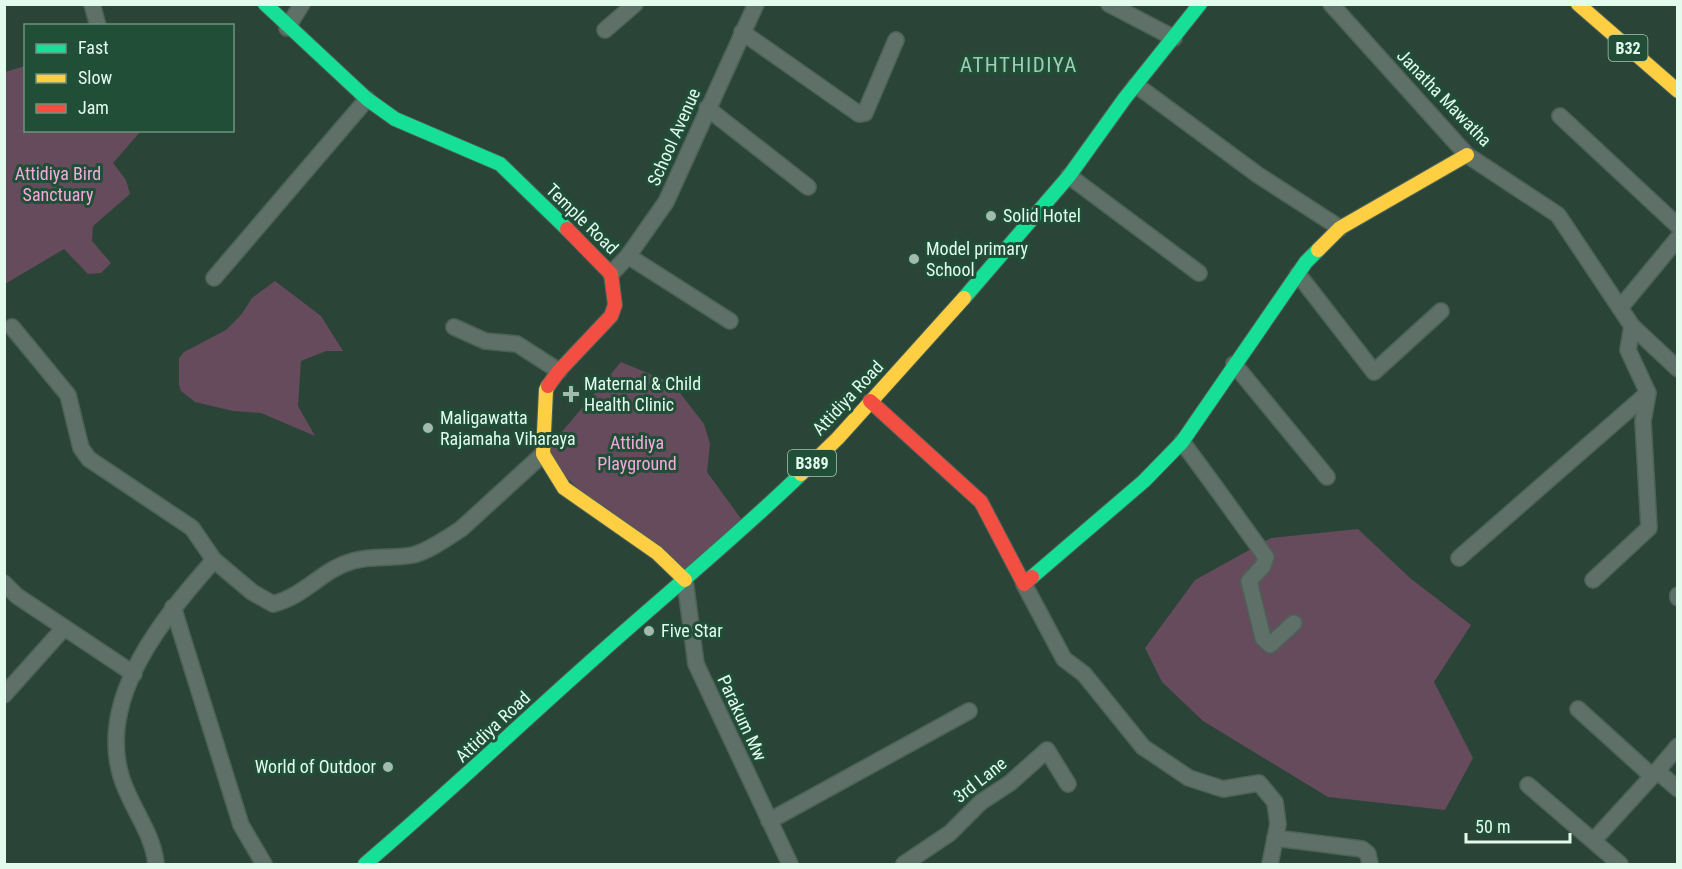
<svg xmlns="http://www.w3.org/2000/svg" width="1682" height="869" font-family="'Roboto Condensed',sans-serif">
<rect width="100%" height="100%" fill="#2a4437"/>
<g fill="#664b5d">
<path d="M25 66 26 130 141 131 113 163 126 180 130 194 93 226 92 241 111 263 101 273 88 274 64 249 5 284V72Z"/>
<path d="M275 281 321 316 343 351H326L301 361 298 406 315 436 261 413 233 411 195 402 181 391 179 385V358L184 352 226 330 241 315 252 298Z"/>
<path d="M621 362 667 381 680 393 704 424 710 444 707 472 747 527 685 580 609 520 543 454Z"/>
<path d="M1358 529 1410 578 1471 625 1434 682 1473 758 1445 810 1328 797 1203 721 1162 682 1145 648 1195 580 1271 538Z"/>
</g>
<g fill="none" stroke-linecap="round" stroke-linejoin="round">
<defs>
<g id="street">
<path d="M92 4 98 26"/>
<path d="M1109 4 1174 38"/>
<path d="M1331 4 1467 155 1558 215 1632 326 1678 369"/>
<path d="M287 28 302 4"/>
<path d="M605 30 635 4"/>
<path d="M742 32 859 114 865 113 896 40"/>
<path d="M1136 85 1258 175 1340 228"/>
<path d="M707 108 808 187"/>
<path d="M1560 116 1678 226"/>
<path d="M1069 176 1199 273"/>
<path d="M628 256 730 321"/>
<path d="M611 274 628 256 666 202 756 4"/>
<path d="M1298 274 1374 372 1441 311"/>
<path d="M214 278 367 99"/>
<path d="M1620 308 1678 238"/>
<path d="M12 327 68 395 81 448 89 459 192 528 214 560 252 592 273 604C307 595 322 569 353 561 372 555 393 559 413 555 429 551 447 538 461 529L543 454"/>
<path d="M454 327 485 341 517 344 559 371"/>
<path d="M1234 364 1327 477"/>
<path d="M1182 442C1211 480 1238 519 1266 557L1263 566 1249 581 1263 638 1270 645 1294 623"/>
<path d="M1459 558 1648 393"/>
<path d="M685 580 696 664 790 864"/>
<path d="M1593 580 1649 528 1643 421 1648 393 1628 350 1632 326"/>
<path d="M4 583 17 596 134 674"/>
<path d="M1024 584 1064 659 1084 674 1143 747 1189 778 1223 789 1259 783 1275 802 1278 824 1270 864"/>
<path d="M1678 595V598"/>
<path d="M173 607 241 825 264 864"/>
<path d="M4 695 64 628"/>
<path d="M1578 709 1652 776"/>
<path d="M1678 746 1657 771 1678 789"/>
<path d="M1528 785 1620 864"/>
<path d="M769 821 969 711"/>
<path d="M1275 838 1362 849 1368 854 1370 864"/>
<path d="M1594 840 1657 771"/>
<path d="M156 864C153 832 130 807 121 776 97 696 165 616 214 560"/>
<path d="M904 864 950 833 981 802 1010 783 1047 750 1068 784"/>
</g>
<g id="fast">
<path d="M265 4 367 99 395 119 500 164 567 229"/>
<path d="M964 298 1069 176 1125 98 1200 4"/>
<path d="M1032 577 1144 481 1182 442 1306 262 1318 250"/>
<path d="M365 864C445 796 520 724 598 655 666 594 736 537 801 474"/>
</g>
<g id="slow">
<path d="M1578 4 1678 91"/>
<path d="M1318 250 1340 228 1467 155"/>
<path d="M548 386 546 390 543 454 564 488 657 553 685 580"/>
<path d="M801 474 838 438 964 298"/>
</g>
<g id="jam">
<path d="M548 386 559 371 611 316 615 305 611 274 567 229"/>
<path d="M870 401 981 502 1024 584 1032 577"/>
</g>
</defs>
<use href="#street" stroke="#4c6257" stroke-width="18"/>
<use href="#fast" stroke="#4c6257" stroke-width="16"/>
<use href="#slow" stroke="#4c6257" stroke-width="16"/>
<use href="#jam" stroke="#4c6257" stroke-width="16"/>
<use href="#street" stroke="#5e7067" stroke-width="15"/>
<use href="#fast" stroke="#16e098" stroke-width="14"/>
<use href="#slow" stroke="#ffcf43" stroke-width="14"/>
<use href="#jam" stroke="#f24e42" stroke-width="14"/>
</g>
<g fill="#a2bbad" stroke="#204e37" stroke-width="2">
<circle cx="991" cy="216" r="6"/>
<circle cx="914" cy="259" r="6"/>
<path d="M568 385h6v6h6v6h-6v6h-6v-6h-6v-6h6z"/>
<circle cx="428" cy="428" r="6"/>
<circle cx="649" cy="631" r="6"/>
<circle cx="388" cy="767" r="6"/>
</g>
<g text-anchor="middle" stroke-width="6" stroke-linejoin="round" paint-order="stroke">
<g fill="#204e37" stroke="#a8c7b6" stroke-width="1.5">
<rect x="1608.5" y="35" width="39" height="26" rx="4.5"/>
<rect x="788" y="450" width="48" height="26" rx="4.5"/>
</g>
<g font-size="16" font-weight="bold" fill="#e2fbec">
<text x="1628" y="54">B32</text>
<text x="812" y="469">B389</text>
</g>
<g font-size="18" fill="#e2fbec" stroke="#204e37">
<text transform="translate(1444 98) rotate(46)" y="6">Janatha Mawatha</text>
<text transform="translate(674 137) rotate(-66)" y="6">School Avenue</text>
<text transform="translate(582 219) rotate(44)" y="6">Temple Road</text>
<text transform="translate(848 398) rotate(-47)" y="6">Attidiya Road</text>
<text transform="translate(742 718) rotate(65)" y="6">Parakum Mw</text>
<text transform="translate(493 727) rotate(-43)" y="6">Attidiya Road</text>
<text transform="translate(980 780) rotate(-38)" y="6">3rd Lane</text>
</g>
<g font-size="18" fill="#f6a9dd" stroke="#204e37">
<text x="58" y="180">Attidiya Bird<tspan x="58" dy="21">Sanctuary</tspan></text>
<text x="637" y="449">Attidiya<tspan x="637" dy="21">Playground</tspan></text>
</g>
<g font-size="18" fill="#e2fbec" stroke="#204e37" text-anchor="start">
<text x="1003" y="222">Solid Hotel</text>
<text x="926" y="255">Model primary<tspan x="926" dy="21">School</tspan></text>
<text x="584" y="390">Maternal &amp; Child<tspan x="584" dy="21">Health Clinic</tspan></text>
<text x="440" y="424">Maligawatta<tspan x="440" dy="21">Rajamaha Viharaya</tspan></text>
<text x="661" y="637">Five Star</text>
<text x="376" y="773" text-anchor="end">World of Outdoor</text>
</g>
<g font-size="21" letter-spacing="1.5" fill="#9dcfb2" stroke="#204e37">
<text x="1019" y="72">ATHTHIDIYA</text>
</g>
</g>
<rect width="1682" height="869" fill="none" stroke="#e2fbec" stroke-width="12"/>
<rect x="24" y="24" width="210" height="108" fill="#204e37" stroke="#6e937f" stroke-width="1.5"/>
<rect x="36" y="44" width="30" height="9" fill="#16e098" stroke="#6e937f" stroke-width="1.5"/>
<text x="78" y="54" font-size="18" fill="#e2fbec">Fast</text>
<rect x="36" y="74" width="30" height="9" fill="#ffcf43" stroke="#6e937f" stroke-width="1.5"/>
<text x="78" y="84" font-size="18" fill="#e2fbec">Slow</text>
<rect x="36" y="104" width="30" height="9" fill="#f24e42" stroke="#6e937f" stroke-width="1.5"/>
<text x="78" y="114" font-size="18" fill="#e2fbec">Jam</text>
<path d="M1466 833v9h104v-9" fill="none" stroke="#e2fbec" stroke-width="3"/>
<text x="1475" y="833" font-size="18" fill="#e2fbec" stroke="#204e37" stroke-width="4.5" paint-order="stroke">50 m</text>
</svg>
